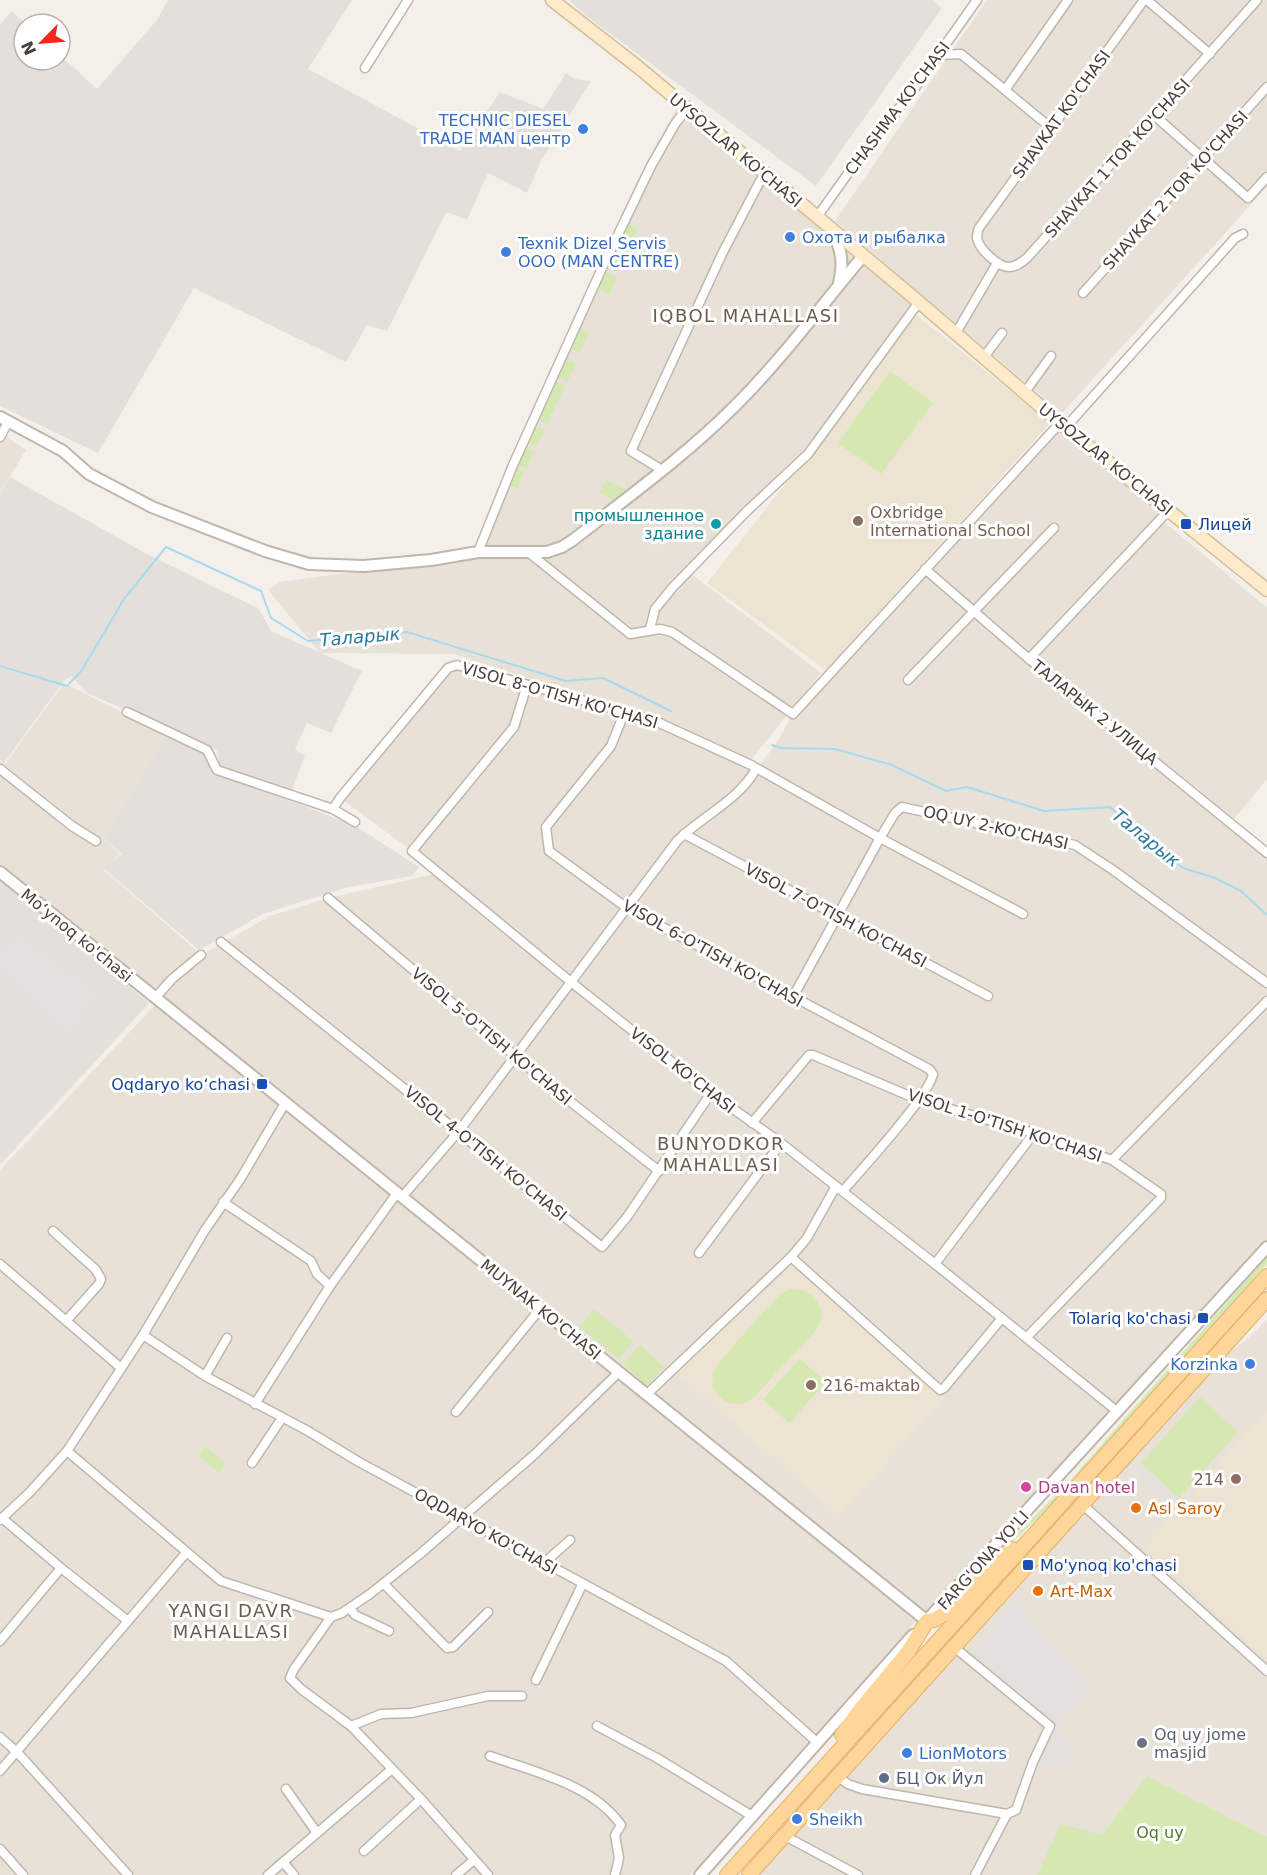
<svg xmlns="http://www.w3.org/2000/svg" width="1267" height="1875" font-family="'DejaVu Sans',sans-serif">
<rect width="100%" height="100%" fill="#f4f0e9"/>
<g fill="#e8e1d7">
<path d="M987 0H1267V187L1062 413 835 221Z"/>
<path d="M677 108 913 302 809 446 690 573 821 673 750 761 757 769 777 742 793 714 1060 423 1169 510 1030 659 1267 853V1247L927 1621 769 1496 915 1618 916 1621 690 1875H0V1170L156 1004 155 998 201 955 270 916 328 898 439 873 412 851 340 798 454 665 608 704 454 654 320 653 268 590 280 582 473 556 649 157Z"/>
<path d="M0 432 26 450 0 493Z"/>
<path d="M1162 520 1267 608V779L1234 819 1035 655Z"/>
<path d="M64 683 167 735 103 838 120 854 103 869 197 951 152 991 0 867V761L5 764Z"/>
<path d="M1267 1319V1875H749L838 1777 936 1678 1030 1575 1083 1505 1192 1382 1247 1339Z"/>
</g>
<g fill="#e4dfda">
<path d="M168 0H352L308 69 460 151 500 92 543 109 566 73 575 79 591 81 541 161 527 193 488 173 467 220 446 212 387 331 367 325 346 362 194 288 98 453 0 406V24L12 11 26 24H24V60H60V55L97 89 157 20Z"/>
<path d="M569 0H933L942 8 816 186 585 15Z"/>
<path d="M10 477 145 553 259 609 271 631 362 671 331 733 307 723 295 750 305 755 291 793 220 767 217 750 87 693 71 676 64 681 4 763 0 760V494Z"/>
<path d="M167 735 206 754 212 771 356 826 419 867 412 876 348 887 263 914 199 950 103 868 122 854 103 838Z"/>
<path d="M0 879 149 1003 0 1165Z"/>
</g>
<g fill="#ede3d3">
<path d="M915 314 1050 423 826 670 707 583 805 459Z"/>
<path d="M793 1266 945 1397 839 1516 677 1373Z"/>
<path d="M1267 1409V1660L1144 1548Z"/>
</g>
<g fill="#d6e8b2">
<path d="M628 224 638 229 633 240 621 237Z"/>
<path d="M615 251 626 256 619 271 608 266Z"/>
<path d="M605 271 617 277 609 294 597 288Z"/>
<path d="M578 328 589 334 580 353 569 347Z"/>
<path d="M565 359 576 364 567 382 556 377Z"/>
<path d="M890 371 933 403 881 474 838 443Z"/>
<path d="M554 381 565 386 547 424 537 419Z"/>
<path d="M534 425 545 429 536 447 526 442Z"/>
<path d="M524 446 534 451 526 469 516 464Z"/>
<path d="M514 468 524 472 517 489 507 484Z"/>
<path d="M606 480 627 490 615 500 599 493Z"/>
<path d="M1267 1257V1264L1068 1487 1019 1536 990 1560 1066 1485Z"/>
<path d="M797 1289C814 1292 828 1309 818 1326 810 1340 795 1352 784 1364 774 1375 764 1388 753 1398 734 1414 705 1395 714 1371 718 1361 770 1304 780 1295 785 1290 791 1289 797 1289Z"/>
<path d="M594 1309 633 1341 619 1359 580 1327Z"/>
<path d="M640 1345 664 1367 646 1386 623 1363Z"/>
<path d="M800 1359 826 1382 789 1423 763 1399Z"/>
<path d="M1200 1397 1238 1432 1179 1498 1141 1463Z"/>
<path d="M206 1446 226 1464 219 1473 198 1455Z"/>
<path d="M1147 1776 1267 1837V1875H1037L1061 1824 1102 1835Z"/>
</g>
<g fill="#e3e0dd">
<path d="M17 930 102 994 67 1038 0 971V950Z"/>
<path d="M1144 1470 1172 1496 1167 1502 1139 1475Z"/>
<path d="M1014 1600 1094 1685 1057 1730 1076 1744 1065 1767 1035 1763 1048 1718 970 1656Z"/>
</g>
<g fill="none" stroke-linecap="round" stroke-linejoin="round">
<g stroke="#a6daf0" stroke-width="2">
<path d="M0 666 67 686 82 670 124 599 166 547 261 591 271 618 308 641 407 632 566 681 603 678 671 711"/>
<path d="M772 745 781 748 835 749 892 765 946 791 967 787 1044 811 1110 807 1183 868 1215 878 1241 891 1267 915"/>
</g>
<defs>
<g id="minor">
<path d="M1144 0 979 228C978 229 977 237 977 238 979 249 998 267 1009 267 1016 267 1022 262 1027 258L1257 0"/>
<path d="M1147 0 1210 54"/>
<path d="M938 55 961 54 1005 90 1068 0"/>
<path d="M365 68 408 0"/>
<path d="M1005 90 1051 128"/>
<path d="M1155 116 1248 198 1267 177"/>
<path d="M817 217 854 165 912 92 977 0"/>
<path d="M1083 293 1267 87"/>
<path d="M956 333 997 263"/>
<path d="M984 357 1002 333"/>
<path d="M1025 392 1051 356"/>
<path d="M1066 427 1235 238 1243 234"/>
<path d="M0 437 8 422"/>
<path d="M662 470 631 451 722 254 759 183 766 174"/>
<path d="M478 552 513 465 602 268 651 166 675 124 687 108"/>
<path d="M528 552 630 634 660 629 672 632 793 714 1060 423"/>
<path d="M925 569 1029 659 1267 853"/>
<path d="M650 629 655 609 673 587 747 511 808 454 919 302"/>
<path d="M1029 659 1169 510"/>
<path d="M908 680 1054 528"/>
<path d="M527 685 514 727 412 851 571 982 711 1093 781 1143 935 1264 1118 1412"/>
<path d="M625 711 611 746 546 827 549 851 627 908 929 1069 933 1074C930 1095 860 1171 843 1191"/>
<path d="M127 712 207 750 217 770 333 809 355 822"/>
<path d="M0 769 72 826 96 841"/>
<path d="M333 809 340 798 448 668 457 665 653 720 751 765 880 838 1023 914"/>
<path d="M684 834 988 996"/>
<path d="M328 898 553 1088 659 1171"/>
<path d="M221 942 602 1247 627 1217 711 1093"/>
<path d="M793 997 880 838 895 813 902 807 1075 845 1113 870 1267 983"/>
<path d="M155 998 172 979 201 955"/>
<path d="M752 1123 809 1055H813L919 1100 1034 1133 1112 1160 1161 1194V1198L1027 1337"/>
<path d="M1112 1160 1267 1001"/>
<path d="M402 1197 459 1131 677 841C702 816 739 800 756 769"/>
<path d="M223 1202 311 1261 317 1274 330 1286"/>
<path d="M53 1231 96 1270 101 1279 99 1284 66 1321"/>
<path d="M699 1253 781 1143"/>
<path d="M791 1257 940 1390 944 1388 1002 1318"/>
<path d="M0 1264 121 1368"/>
<path d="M935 1264 1034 1133"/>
<path d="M143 1335 205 1376 308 1431 359 1462 726 1661 818 1743"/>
<path d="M205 1376 227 1338"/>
<path d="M646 1395 791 1257 807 1238 836 1186"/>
<path d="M255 1404 330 1286 397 1193"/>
<path d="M456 1412 540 1309"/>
<path d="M67 1451 221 1581 331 1617 342 1613 370 1594 420 1554 535 1454 619 1372"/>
<path d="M252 1463 282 1418"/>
<path d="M1083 1505 1267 1671"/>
<path d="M2 1518 61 1568 128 1621"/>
<path d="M0 1520 30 1492 67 1451 143 1335 205 1230 241 1178 285 1103"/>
<path d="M544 1563 570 1540"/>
<path d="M384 1584 447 1648 453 1647 488 1612"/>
<path d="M350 1608 355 1615 389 1631"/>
<path d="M331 1617 294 1669 290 1678 301 1689 351 1726 421 1799 488 1875"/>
<path d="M0 1641 61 1568"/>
<path d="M954 1647 1050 1726 1033 1762 1016 1810 1007 1814 975 1875"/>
<path d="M536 1680 582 1585"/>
<path d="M351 1726 381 1714 411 1713 488 1696H522"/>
<path d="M597 1726 657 1758 752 1816"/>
<path d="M0 1737 17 1752 128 1875"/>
<path d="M490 1756C534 1772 592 1784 621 1825L615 1835 619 1858 615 1875"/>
<path d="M0 1771 186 1553"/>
<path d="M838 1777 848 1784 862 1789 1007 1814"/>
<path d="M286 1789 317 1833"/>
<path d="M785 1836 858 1875"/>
<path d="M0 1849 23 1875"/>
<path d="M364 1851 421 1799"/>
<path d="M283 1862 294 1875"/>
<path d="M268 1875 392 1769"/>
<path d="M456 1875 474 1860"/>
</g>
<g id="tertiary">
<path d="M830 229C841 245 844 264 839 283"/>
<path d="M0 417 63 451 89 474 152 507 265 551 309 564 364 566 431 560 478 552H547L562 547 573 540C628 497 686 455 735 406 782 359 821 306 863 256"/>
<path d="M0 872 927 1621"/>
<path d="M928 1619 1267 1247"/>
<path d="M700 1875 913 1635"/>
</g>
<path id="secondary" d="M552 0 638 67 919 302 1060 423 1267 590"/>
<g id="primary">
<path d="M842 1735 859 1711 908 1652 927 1621 934 1620 944 1614 993 1563 1012 1549"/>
<path d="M727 1875 1267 1276"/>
<path d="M749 1875 1267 1299"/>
</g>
</defs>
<use href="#minor" stroke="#c0b6ab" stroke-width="11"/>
<use href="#tertiary" stroke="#c0b6ab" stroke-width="14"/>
<use href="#secondary" stroke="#d4be99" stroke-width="15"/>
<use href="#primary" stroke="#e3b068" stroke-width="16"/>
<use href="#minor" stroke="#fff" stroke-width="8"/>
<use href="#tertiary" stroke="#fff" stroke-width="10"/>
<use href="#secondary" stroke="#feebc9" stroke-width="12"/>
<use href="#primary" stroke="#fed699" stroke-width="14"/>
</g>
<g fill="#3f7fe0" stroke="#fff" stroke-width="2">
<circle cx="583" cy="129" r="6"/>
<circle cx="790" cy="237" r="6"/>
<circle cx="506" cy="252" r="6"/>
<circle cx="1250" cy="1364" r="6"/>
<circle cx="907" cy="1753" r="6"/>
<circle cx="797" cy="1819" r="6"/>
</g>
<g fill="#8d6e63" stroke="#fff" stroke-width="2">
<circle cx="858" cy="521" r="6"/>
<circle cx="811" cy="1385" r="6"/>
<circle cx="1236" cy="1479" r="6"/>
</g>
<circle fill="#0f9aa8" stroke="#fff" stroke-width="2" cx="716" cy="524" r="6"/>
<g fill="#1a4fb4" stroke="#fff" stroke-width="2">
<rect x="1180" y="518" width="12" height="12" rx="3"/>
<rect x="256" y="1078" width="12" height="12" rx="3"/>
<rect x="1197" y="1312" width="12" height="12" rx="3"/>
<rect x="1022" y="1559" width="12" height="12" rx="3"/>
</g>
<circle fill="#d1479c" stroke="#fff" stroke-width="2" cx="1026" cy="1487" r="6"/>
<g fill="#e8710a" stroke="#fff" stroke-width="2">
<circle cx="1136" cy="1508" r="6"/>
<circle cx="1038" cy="1591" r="6"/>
</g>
<circle fill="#6b7280" stroke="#fff" stroke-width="2" cx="1142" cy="1743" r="6"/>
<circle fill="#5c6f8a" stroke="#fff" stroke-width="2" cx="884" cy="1778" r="6"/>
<g text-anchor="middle" stroke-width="6" stroke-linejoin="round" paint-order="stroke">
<g font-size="16" fill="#484037" stroke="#fff">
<text transform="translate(897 108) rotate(-53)" y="6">CHASHMA KO'CHASI</text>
<text transform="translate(1061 114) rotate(-54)" y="6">SHAVKAT KO'CHASI</text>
<text transform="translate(736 150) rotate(40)" y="6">UYSOZLAR KO'CHASI</text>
<text transform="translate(1117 158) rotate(-48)" y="6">SHAVKAT 1 TOR KO'CHASI</text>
<text transform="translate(1175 190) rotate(-48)" y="6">SHAVKAT 2 TOR KO'CHASI</text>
<text transform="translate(1106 459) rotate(39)" y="6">UYSOZLAR KO'CHASI</text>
<text transform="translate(560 695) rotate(16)" y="6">VISOL 8-O'TISH KO'CHASI</text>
<text transform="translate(1095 712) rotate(39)" y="6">ТАЛАРЫК 2 УЛИЦА</text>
<text transform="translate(996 827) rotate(13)" y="6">OQ UY 2-KO'CHASI</text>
<text transform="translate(836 915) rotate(28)" y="6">VISOL 7-O'TISH KO'CHASI</text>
<text transform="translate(77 935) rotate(39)" y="6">Moʻynoq ko'chasi</text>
<text transform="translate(713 953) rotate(29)" y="6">VISOL 6-O'TISH KO'CHASI</text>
<text transform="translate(492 1036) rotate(40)" y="6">VISOL 5-O'TISH KO'CHASI</text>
<text transform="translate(683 1070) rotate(38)" y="6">VISOL KO'CHASI</text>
<text transform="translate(1005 1125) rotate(18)" y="6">VISOL 1-O'TISH KO'CHASI</text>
<text transform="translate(486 1153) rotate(39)" y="6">VISOL 4-O'TISH KO'CHASI</text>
<text transform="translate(541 1309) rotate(39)" y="6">MUYNAK KO'CHASI</text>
<text transform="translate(486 1531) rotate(29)" y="6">OQDARYO KO'CHASI</text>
<text transform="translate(983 1560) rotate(-48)" y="6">FARG'ONA YO'LI</text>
</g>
<g font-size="16" fill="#366cbe" stroke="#fff" text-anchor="start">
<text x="571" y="126" text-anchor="end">TECHNIC DIESEL<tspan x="571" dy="18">TRADE MAN центр</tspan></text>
<text x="802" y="243">Охота и рыбалка</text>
<text x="518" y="249">Texnik Dizel Servis<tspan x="518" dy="18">OOO (MAN CENTRE)</tspan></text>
<text x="1238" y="1370" text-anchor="end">Korzinka</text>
<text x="919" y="1759">LionMotors</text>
<text x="809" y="1825">Sheikh</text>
</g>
<g font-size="16" fill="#785e54" stroke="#fff" text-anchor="start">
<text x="870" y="518">Oxbridge<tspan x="870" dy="18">International School</tspan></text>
<text x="823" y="1391">216-maktab</text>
<text x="1224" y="1485" text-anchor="end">214</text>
</g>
<g font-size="16" fill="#0d838f" stroke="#fff" text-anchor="end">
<text x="704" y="521">промышленное<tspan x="704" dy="18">здание</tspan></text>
</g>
<g font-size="16" fill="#164399" stroke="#fff" text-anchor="start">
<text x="1198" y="530">Лицей</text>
<text x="250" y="1090" text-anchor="end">Oqdaryo koʻchasi</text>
<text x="1191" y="1324" text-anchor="end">Tolariq ko'chasi</text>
<text x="1040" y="1571">Mo'ynoq ko'chasi</text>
</g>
<g font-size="16" fill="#b23c85" stroke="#fff" text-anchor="start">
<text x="1038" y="1493">Davan hotel</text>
</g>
<g font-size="16" fill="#c56008" stroke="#fff" text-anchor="start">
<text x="1148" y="1514">Asl Saroy</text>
<text x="1050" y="1597">Art-Max</text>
</g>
<g font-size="16" fill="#5b616d" stroke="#fff" text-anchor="start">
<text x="1154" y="1740">Oq uy jome<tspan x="1154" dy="18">masjid</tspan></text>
</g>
<g font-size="16" fill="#4e5e75" stroke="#fff" text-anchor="start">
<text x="896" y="1784">БЦ Ок Йул</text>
</g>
<g font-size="16" fill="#517a2a" stroke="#fff">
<text x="1160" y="1838">Oq uy</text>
</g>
<g font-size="18" letter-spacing="1.5" fill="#6b5c4e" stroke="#fff">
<text x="746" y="322">IQBOL MAHALLASI</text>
<text x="721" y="1150">BUNYODKOR<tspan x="721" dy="21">MAHALLASI</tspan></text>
<text x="231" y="1617">YANGI DAVR<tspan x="231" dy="21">MAHALLASI</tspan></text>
</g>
<g font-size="18" font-style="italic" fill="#2b799c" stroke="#fff">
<text transform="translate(360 637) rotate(-5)" y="6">Таларык</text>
<text transform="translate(1146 838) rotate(39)" y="6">Таларык</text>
</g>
</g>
<g transform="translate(42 42) rotate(245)"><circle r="28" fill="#ffffff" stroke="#b6b3af" stroke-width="1.5"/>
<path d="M0-4.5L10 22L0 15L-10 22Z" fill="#f9241c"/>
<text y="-9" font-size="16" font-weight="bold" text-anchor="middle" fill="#484037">N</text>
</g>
</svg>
